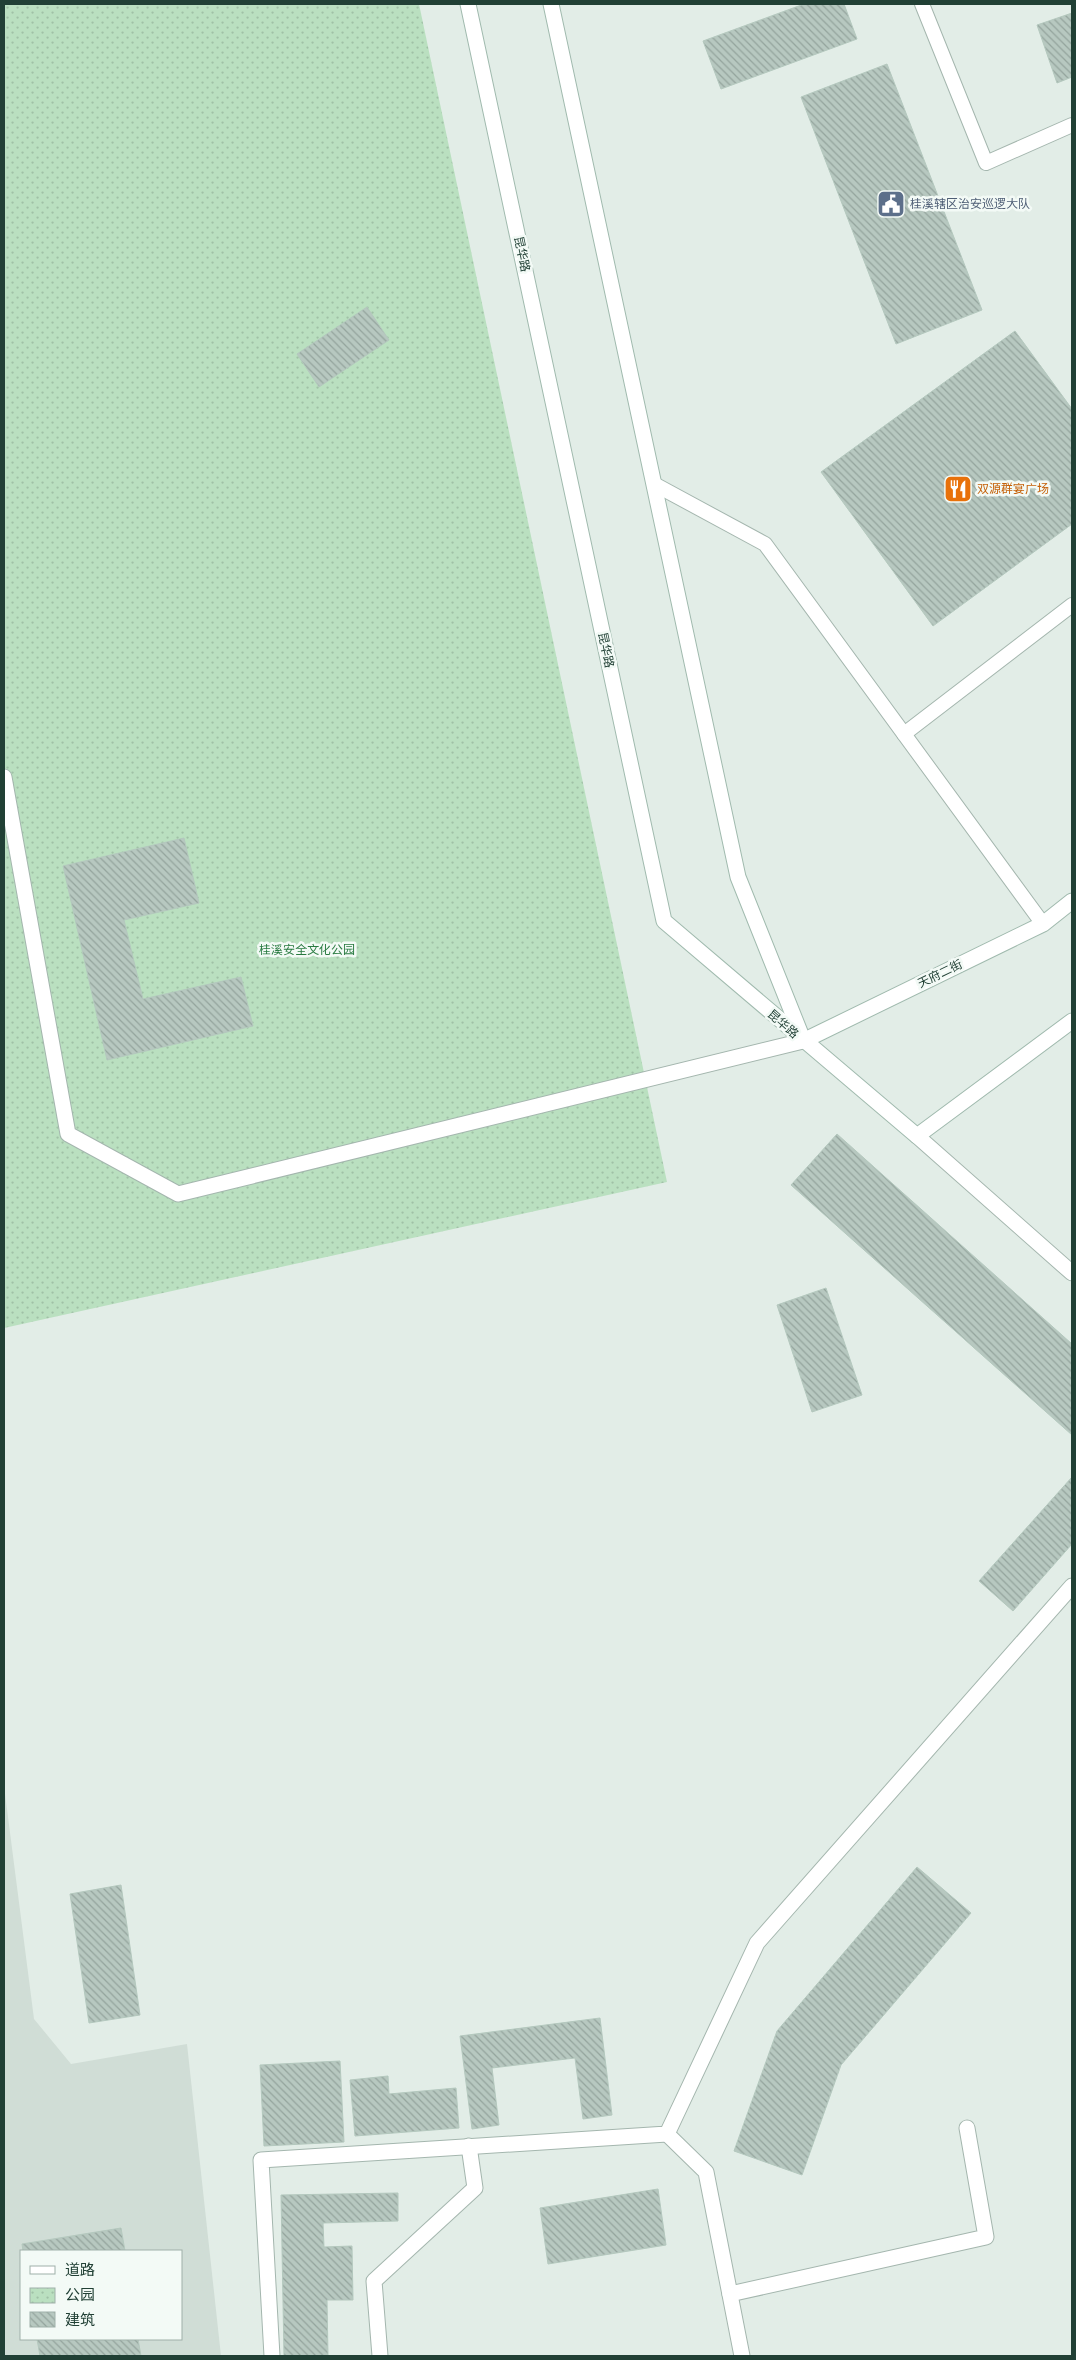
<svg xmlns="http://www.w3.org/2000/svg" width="1076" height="2360" font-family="Rubik,'Noto Sans SC',sans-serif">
<defs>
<pattern id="park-dots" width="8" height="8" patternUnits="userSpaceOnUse" patternTransform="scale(1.25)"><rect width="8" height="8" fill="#bae0c0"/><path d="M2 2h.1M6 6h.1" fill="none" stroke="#a0c1a6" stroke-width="1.8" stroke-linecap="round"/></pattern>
<pattern id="building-back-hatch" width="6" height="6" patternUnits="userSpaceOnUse" patternTransform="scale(1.25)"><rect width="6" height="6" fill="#b7c8c0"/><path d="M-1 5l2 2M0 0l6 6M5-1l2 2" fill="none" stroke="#94a49d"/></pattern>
</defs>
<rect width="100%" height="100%" fill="#e2ede7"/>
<path fill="#d0ddd6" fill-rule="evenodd" d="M4 1786 34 2019 71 2064 187 2044 221 2356H4ZM21 2251H181V2339H21Z"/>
<path fill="url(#park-dots)" d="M4 4H419L667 1182 4 1328Z"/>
<g fill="url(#building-back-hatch)" stroke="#b4c8be">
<path d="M804 4H844L857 39 721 89 703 41Z"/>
<path d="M1072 13V77L1057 83 1037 25Z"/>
<path d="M887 64 982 310 896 344 801 97Z"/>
<path d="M367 307 389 340 319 387 297 354Z"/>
<path d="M1015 331 1072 409V524L933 626 821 472Z"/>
<path d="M184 838 199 903 124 920 143 999 241 977 253 1026 107 1060 63 866Z"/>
<path d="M837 1134 1072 1344V1435L791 1185Z"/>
<path d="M826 1288 862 1395 812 1412 777 1305Z"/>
<path d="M1072 1477V1544L1013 1611 979 1581Z"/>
<path d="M917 1867 971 1913 841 2065 802 2175 734 2151 777 2031Z"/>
<path d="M121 1885 140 2015 89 2023 70 1894Z"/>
<path d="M600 2018 612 2115 583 2119 575 2058 492 2068 499 2125 472 2129 460 2036Z"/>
<path d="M340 2061 344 2142 264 2146 260 2065Z"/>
<path d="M388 2076 389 2094 456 2088 459 2128 355 2136 350 2080Z"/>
<path d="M658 2189 666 2245 548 2264 540 2208Z"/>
<path d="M398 2193V2221L323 2223 324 2247 352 2246 353 2300H327L328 2356H284L281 2195Z"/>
<path d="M121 2228 125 2251H23L22 2244Z"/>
<path d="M37 2339H138L141 2356H40Z"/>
</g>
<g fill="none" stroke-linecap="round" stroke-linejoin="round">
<defs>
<g id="service">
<path d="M922 4 986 163 1072 125"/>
<path d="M654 484 765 544 1043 924"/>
<path d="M904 734 1072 605"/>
</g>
<g id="minor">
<path d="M4 777 68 1134 178 1194 803 1041"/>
<path d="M917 1136 1072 1273"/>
<path d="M667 2134 706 2172 742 2356"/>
<path d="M730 2294 986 2237 967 2128"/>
<path d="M272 2356 261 2160 667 2134 757 1943 1072 1586"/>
<path d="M380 2356 374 2281 475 2188 469 2146"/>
</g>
<g id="secondary">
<path d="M468 4 664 921 917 1136 1072 1021"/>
<path d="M551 4 738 877 802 1037"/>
<path d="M803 1041 1043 924 1072 901"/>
</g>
</defs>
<use href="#service" stroke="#a4b6ae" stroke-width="16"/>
<use href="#minor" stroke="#a4b6ae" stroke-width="17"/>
<use href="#secondary" stroke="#a0baae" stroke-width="17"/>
<use href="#service" stroke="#fff" stroke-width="14"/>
<use href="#minor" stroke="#fff" stroke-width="15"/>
<use href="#secondary" stroke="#fff" stroke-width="15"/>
</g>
<defs>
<symbol id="civic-square" viewBox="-11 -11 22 22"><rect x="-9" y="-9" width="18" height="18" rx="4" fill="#5c6f8a" stroke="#f3faf6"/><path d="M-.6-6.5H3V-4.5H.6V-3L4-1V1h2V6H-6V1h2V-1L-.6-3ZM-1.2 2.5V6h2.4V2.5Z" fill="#fff"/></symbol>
<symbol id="restaurant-square" viewBox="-11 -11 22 22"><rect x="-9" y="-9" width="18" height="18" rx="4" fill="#e8710a" stroke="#f3faf6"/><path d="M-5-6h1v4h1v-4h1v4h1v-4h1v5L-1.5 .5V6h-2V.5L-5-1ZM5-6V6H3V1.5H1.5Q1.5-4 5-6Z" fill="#fff"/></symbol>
</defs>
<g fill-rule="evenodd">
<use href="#civic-square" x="875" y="188" width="32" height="32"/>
<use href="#restaurant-square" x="942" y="473" width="32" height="32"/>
</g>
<g text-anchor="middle" stroke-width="5" stroke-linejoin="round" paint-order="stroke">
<g font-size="12" fill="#4e5e75" stroke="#f3faf6" text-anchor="start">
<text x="910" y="208">桂溪辖区治安巡逻大队</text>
</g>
<g font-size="12" fill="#214035" stroke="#f3faf6">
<text transform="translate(522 254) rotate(78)" y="4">昆华路</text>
<text transform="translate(606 650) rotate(78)" y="4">昆华路</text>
<text transform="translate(940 974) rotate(-26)" y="4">天府二街</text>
<text transform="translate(783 1024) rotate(41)" y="4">昆华路</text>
</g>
<g font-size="12" fill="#c56008" stroke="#f3faf6" text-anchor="start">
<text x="977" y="493">双源群宴广场</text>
</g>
<g font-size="12" fill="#287a40" stroke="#f3faf6">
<text x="307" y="954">桂溪安全文化公园</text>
</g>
</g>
<rect width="1076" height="2360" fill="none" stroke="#214035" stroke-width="10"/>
<rect x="20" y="2250" width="162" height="90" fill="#f3faf6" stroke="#9fb0a9"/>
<rect x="30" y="2266" width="25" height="8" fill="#ffffff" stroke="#9fb0a9"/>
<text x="65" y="2275" font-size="15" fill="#214035">道路</text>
<rect x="30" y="2288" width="25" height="15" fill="url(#park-dots)" stroke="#9fb0a9"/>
<text x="65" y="2300" font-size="15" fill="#214035">公园</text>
<rect x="30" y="2312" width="25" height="15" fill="url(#building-back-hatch)" stroke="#9fb0a9"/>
<text x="65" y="2325" font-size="15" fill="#214035">建筑</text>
</svg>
